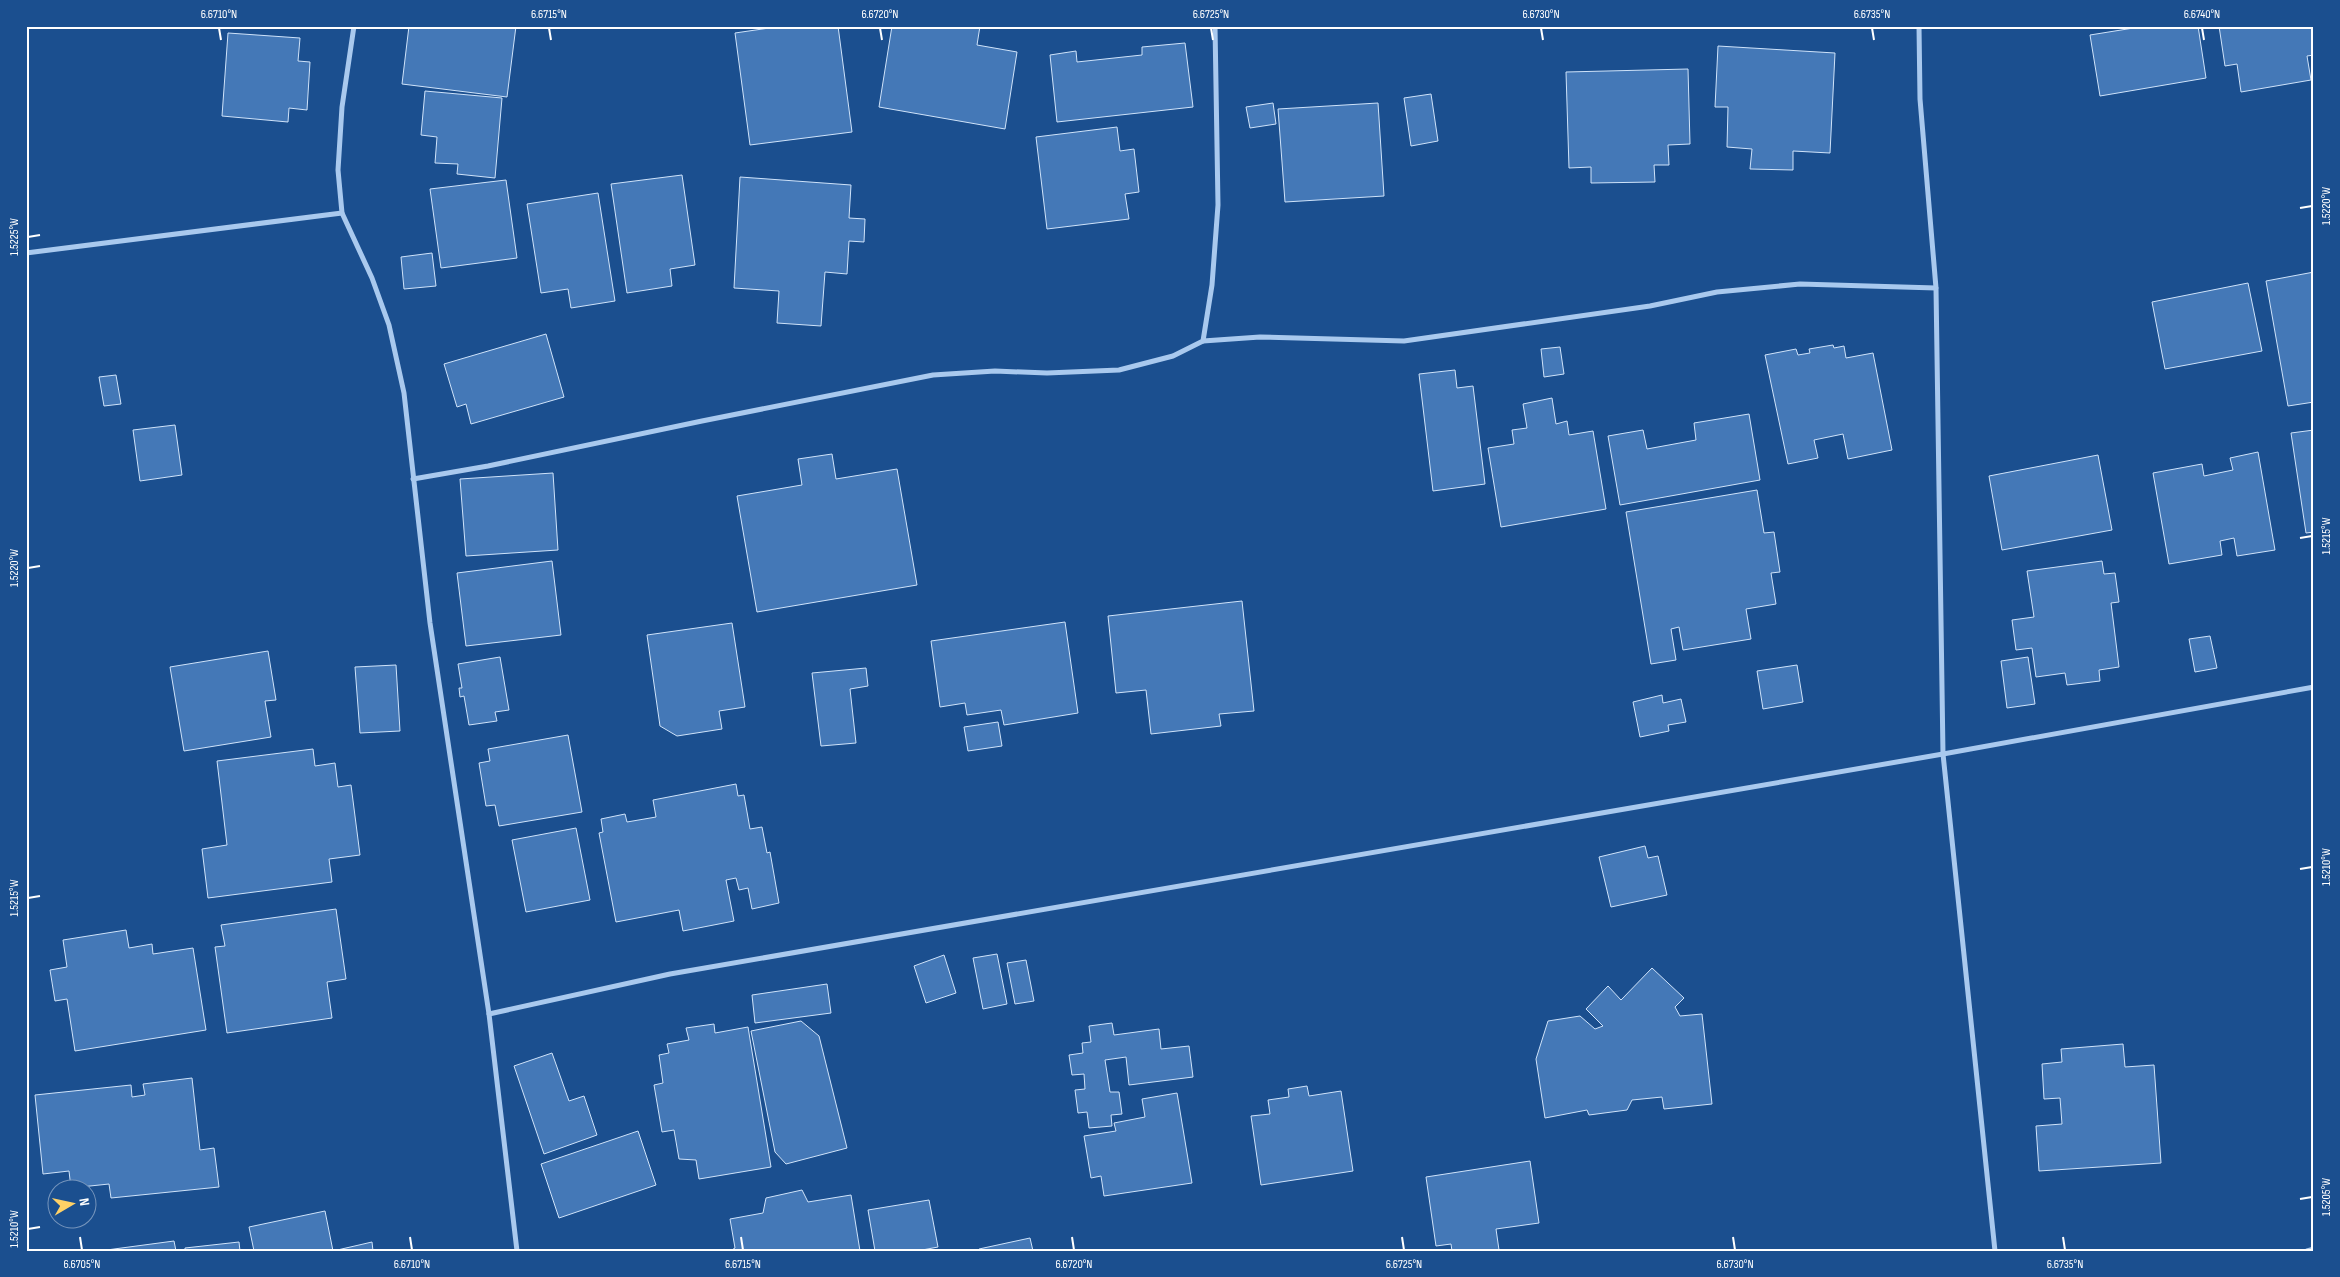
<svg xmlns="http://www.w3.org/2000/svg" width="2340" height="1277" font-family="'Sofia Sans Condensed',sans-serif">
<rect width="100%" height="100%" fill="#1b4f8f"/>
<g fill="#4478b7" stroke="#cfe3fa">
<path d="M409 26H516L507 97 402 84Z"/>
<path d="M783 26H838L852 132 750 145 735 33Z"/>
<path d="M892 26H980L977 45 1017 52 1005 129 879 107Z"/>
<path d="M2146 26H2198L2206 78 2100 96 2090 35Z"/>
<path d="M2219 26H2314V55L2307 56 2311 80 2241 92 2237 64 2225 66Z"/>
<path d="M228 33 300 38 298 61 310 62 307 110 289 108 288 122 222 116Z"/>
<path d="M1185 43 1193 107 1057 122 1050 55 1076 51 1077 62 1142 55V47Z"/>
<path d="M1718 46 1835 53 1830 153 1793 151V170L1750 169 1752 149 1727 147 1728 107H1715Z"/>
<path d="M1688 69 1690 144 1668 145 1669 165H1654L1655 182 1591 183V167L1569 168 1566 72Z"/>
<path d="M425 91 502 98 495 178 457 174 458 164 435 163 437 137 421 135Z"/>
<path d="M1431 94 1438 141 1411 146 1404 98Z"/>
<path d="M1273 103 1276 124 1250 128 1246 107Z"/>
<path d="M1378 103 1384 196 1285 202 1278 109Z"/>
<path d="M1117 127 1120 151 1134 149 1139 192 1125 194 1129 219 1047 229 1036 137Z"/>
<path d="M682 175 695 265 670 269 672 286 627 293 611 184Z"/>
<path d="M740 177 851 185 849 218 865 219 864 242 849 241 847 274 825 272 821 326 777 323 779 291 734 288Z"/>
<path d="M506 180 517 258 441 268 430 189Z"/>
<path d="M598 193 615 301 571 308 568 289 541 293 527 204Z"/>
<path d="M432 253 436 286 404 289 401 257Z"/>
<path d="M2314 272V402L2288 406 2266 281Z"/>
<path d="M2248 283 2262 351 2165 369 2152 302Z"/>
<path d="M546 334 564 397 471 424 466 404 457 407 444 364Z"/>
<path d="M1833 345 1834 348 1844 346 1846 358 1873 353 1892 450 1848 459 1843 434 1814 440 1818 458 1788 464 1765 355 1796 349 1798 355 1810 353 1809 349Z"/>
<path d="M1560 347 1564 374 1544 377 1541 349Z"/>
<path d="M1455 370 1457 388 1473 386 1485 484 1433 491 1419 374Z"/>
<path d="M116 375 121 404 104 406 99 377Z"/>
<path d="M1552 398 1556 424 1567 421 1569 435 1593 431 1606 509 1501 527 1488 448 1514 444 1512 430 1527 428 1523 404Z"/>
<path d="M1749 414 1760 480 1620 505 1608 436 1643 430 1647 449 1696 440 1694 423Z"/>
<path d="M175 425 182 475 140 481 133 430Z"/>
<path d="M2314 430V532L2306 533 2291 433Z"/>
<path d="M2258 452 2275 550 2237 556 2234 538 2220 541 2222 555 2169 564 2153 473 2202 464 2204 476 2233 470 2230 458Z"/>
<path d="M832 454 836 479 897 469 917 585 757 612 737 496 802 485 798 459Z"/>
<path d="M2098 455 2112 530 2002 550 1989 476Z"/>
<path d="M553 473 558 550 466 556 460 479Z"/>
<path d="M1757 490 1764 533 1774 532 1780 572 1771 573 1776 604 1746 609 1751 639 1683 650 1679 627 1671 629 1676 660 1651 664 1626 512Z"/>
<path d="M552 561 561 635 466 646 457 573Z"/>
<path d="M2102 561 2104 574 2115 573 2119 602 2111 603 2119 667 2099 670 2100 681 2067 685 2065 673 2036 677 2032 648 2016 650 2012 620 2034 617 2027 571Z"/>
<path d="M1242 601 1254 711 1219 714 1221 726 1151 734 1146 690 1116 693 1108 616Z"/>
<path d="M1065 622 1078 713 1004 725 1001 710 967 715 965 703 940 707 931 641Z"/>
<path d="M732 623 745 707 719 711 722 729 677 736 660 726 647 635Z"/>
<path d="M2210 636 2217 668 2195 672 2189 639Z"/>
<path d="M268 651 276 700 265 701 271 737 184 751 170 667Z"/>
<path d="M500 657 509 710 495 712 497 721 469 725 464 696 460 697 459 688H462L458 664Z"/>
<path d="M2028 657 2035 704 2007 708 2001 661Z"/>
<path d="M396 665 400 731 360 733 355 667Z"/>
<path d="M1797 665 1803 702 1763 709 1757 671Z"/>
<path d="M866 668 868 686 850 689 856 743 821 746 812 673Z"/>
<path d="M1662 695 1663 703 1681 699 1686 722 1668 725 1669 731 1640 737 1633 702Z"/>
<path d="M998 722 1002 746 968 751 964 727Z"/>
<path d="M568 735 582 812 499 826 495 805 486 806 479 763 490 761 488 749Z"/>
<path d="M313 749 315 766 335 763 338 787 351 785 360 855 329 859 332 882 208 898 202 849 227 845 217 761Z"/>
<path d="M736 784 738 796 744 795 750 829 762 827 767 853 770 852 779 903 752 909 748 888 739 890 736 878 726 880 734 921 683 931 679 910 616 922 599 833 603 832 601 819 625 814 627 822 656 817 653 800Z"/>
<path d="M576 828 590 900 526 912 512 840Z"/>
<path d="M1645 846 1648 858 1658 856 1667 895 1611 907 1599 857Z"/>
<path d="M336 909 346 979 327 982 332 1018 227 1033 215 947 225 946 221 925Z"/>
<path d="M126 930 129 948 152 944 153 954 193 948 206 1030 75 1051 67 999 55 1001 50 970 67 967 63 940Z"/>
<path d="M997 954 1007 1004 983 1009 973 958Z"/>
<path d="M944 955 956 993 926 1003 914 966Z"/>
<path d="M1026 960 1034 1001 1015 1004 1007 963Z"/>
<path d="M1652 968 1684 998 1675 1007 1680 1016 1702 1014 1712 1104 1664 1109 1662 1097 1632 1100 1627 1110 1589 1115 1587 1110 1545 1118 1536 1059 1548 1021 1580 1016 1595 1029 1603 1026 1586 1009 1608 986 1621 1000Z"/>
<path d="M827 984 831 1013 755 1023 752 995Z"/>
<path d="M801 1021 819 1036 847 1148 786 1164 775 1152 751 1031Z"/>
<path d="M1112 1023 1114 1035 1159 1029 1161 1049 1189 1046 1193 1077 1129 1085 1126 1057 1105 1060 1110 1092H1119L1122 1114 1111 1115 1112 1126 1089 1128 1087 1112 1078 1113 1075 1090 1085 1089 1084 1074 1072 1075 1069 1055 1083 1053 1082 1043 1091 1042 1089 1026Z"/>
<path d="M714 1024 715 1033 748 1027 771 1167 699 1179 696 1160 679 1159 674 1130 662 1132 654 1085 663 1083 659 1055 669 1053 667 1044 689 1040 686 1028Z"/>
<path d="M2123 1044 2125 1067 2154 1065 2161 1163 2039 1171 2036 1126 2062 1124 2060 1098 2044 1099 2042 1064 2062 1062 2061 1049Z"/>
<path d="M552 1053 569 1101 584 1096 597 1135 544 1154 514 1066Z"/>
<path d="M192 1078 200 1150 214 1148 219 1187 111 1198 109 1184 71 1188 69 1171 43 1174 35 1095 131 1085 132 1097 145 1095 143 1084Z"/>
<path d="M1307 1086 1309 1096 1341 1091 1353 1171 1261 1185 1251 1116 1270 1114 1268 1100 1289 1097 1288 1089Z"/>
<path d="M1177 1093 1192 1183 1104 1196 1101 1176 1091 1178 1084 1136 1116 1131 1114 1123 1145 1117 1142 1099Z"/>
<path d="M638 1131 656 1185 559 1218 541 1164Z"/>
<path d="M1530 1161 1539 1223 1496 1229 1499 1250 1452 1251 1451 1244 1436 1246 1426 1177Z"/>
<path d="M802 1190 808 1202 851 1195 860 1251H730L735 1248 730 1219 763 1213 766 1198Z"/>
<path d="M929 1200 938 1247 917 1251H875L868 1210Z"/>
<path d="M325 1211 333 1251 372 1242 373 1251H254L249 1227Z"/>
<path d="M1030 1238 1033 1251H979V1249Z"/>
<path d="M174 1241 176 1251H99Z"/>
<path d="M239 1242 240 1251H185V1248Z"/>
</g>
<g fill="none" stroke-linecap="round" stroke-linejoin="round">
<g stroke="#a9c9ee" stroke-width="5">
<path d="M354 26 342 107 338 170 342 213 372 278 389 325 404 393 430 623 489 1014 517 1251"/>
<path d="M1919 26 1920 99 1936 288 1943 754 1995 1251"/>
<path d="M26 253 342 213"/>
<path d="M1203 341 1260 337 1404 341 1650 306 1717 292 1800 284 1936 288"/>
<path d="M413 479 488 466 702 421 933 375 995 371 1047 373 1119 370 1173 356 1203 341 1212 285 1218 205 1215 26"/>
<path d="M489 1014 670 974 1943 754 2314 687"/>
<path d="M2307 1251 2314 1249"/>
</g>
</g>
<path fill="none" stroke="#fff" stroke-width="2" d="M219 28 221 40M549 28 551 40M880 28 882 40M1211 28 1213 40M1541 28 1543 40M1872 28 1874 40M2202 28 2204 40M2300 208 2312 206M28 237 40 235M2300 538 2312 536M28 568 40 566M2300 869 2312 867M28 898 40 896M2300 1199 2312 1197M28 1229 40 1227M80 1237 82 1250M410 1237 412 1250M741 1237 743 1250M1072 1237 1074 1250M1402 1237 1404 1250M1733 1237 1735 1250M2063 1237 2065 1250"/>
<rect width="2340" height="1277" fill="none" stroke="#1b4f8f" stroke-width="55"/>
<g transform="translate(72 1204) rotate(81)"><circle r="24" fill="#1b4f8f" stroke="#7695bc"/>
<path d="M0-4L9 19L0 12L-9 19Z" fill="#ffd166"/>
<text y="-8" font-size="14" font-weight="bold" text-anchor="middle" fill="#ffffff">N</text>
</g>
<rect x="28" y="28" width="2284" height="1222" fill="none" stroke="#fff" stroke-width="2"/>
<g font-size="12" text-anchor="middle" fill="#fff">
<text x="219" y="18">6.6710°N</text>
<text x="549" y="18">6.6715°N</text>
<text x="880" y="18">6.6720°N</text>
<text x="1211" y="18">6.6725°N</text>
<text x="1541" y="18">6.6730°N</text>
<text x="1872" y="18">6.6735°N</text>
<text x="2202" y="18">6.6740°N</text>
<text transform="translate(2326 206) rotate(-90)" y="4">1.5220°W</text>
<text transform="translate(14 237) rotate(-90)" y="4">1.5225°W</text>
<text transform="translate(2326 536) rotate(-90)" y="4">1.5215°W</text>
<text transform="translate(14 568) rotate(-90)" y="4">1.5220°W</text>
<text transform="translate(2326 867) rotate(-90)" y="4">1.5210°W</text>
<text transform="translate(14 898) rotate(-90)" y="4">1.5215°W</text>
<text transform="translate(2326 1197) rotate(-90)" y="4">1.5205°W</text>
<text transform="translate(14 1229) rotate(-90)" y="4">1.5210°W</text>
<text x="82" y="1268">6.6705°N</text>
<text x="412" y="1268">6.6710°N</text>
<text x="743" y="1268">6.6715°N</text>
<text x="1074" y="1268">6.6720°N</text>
<text x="1404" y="1268">6.6725°N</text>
<text x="1735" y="1268">6.6730°N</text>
<text x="2065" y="1268">6.6735°N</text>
</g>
</svg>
